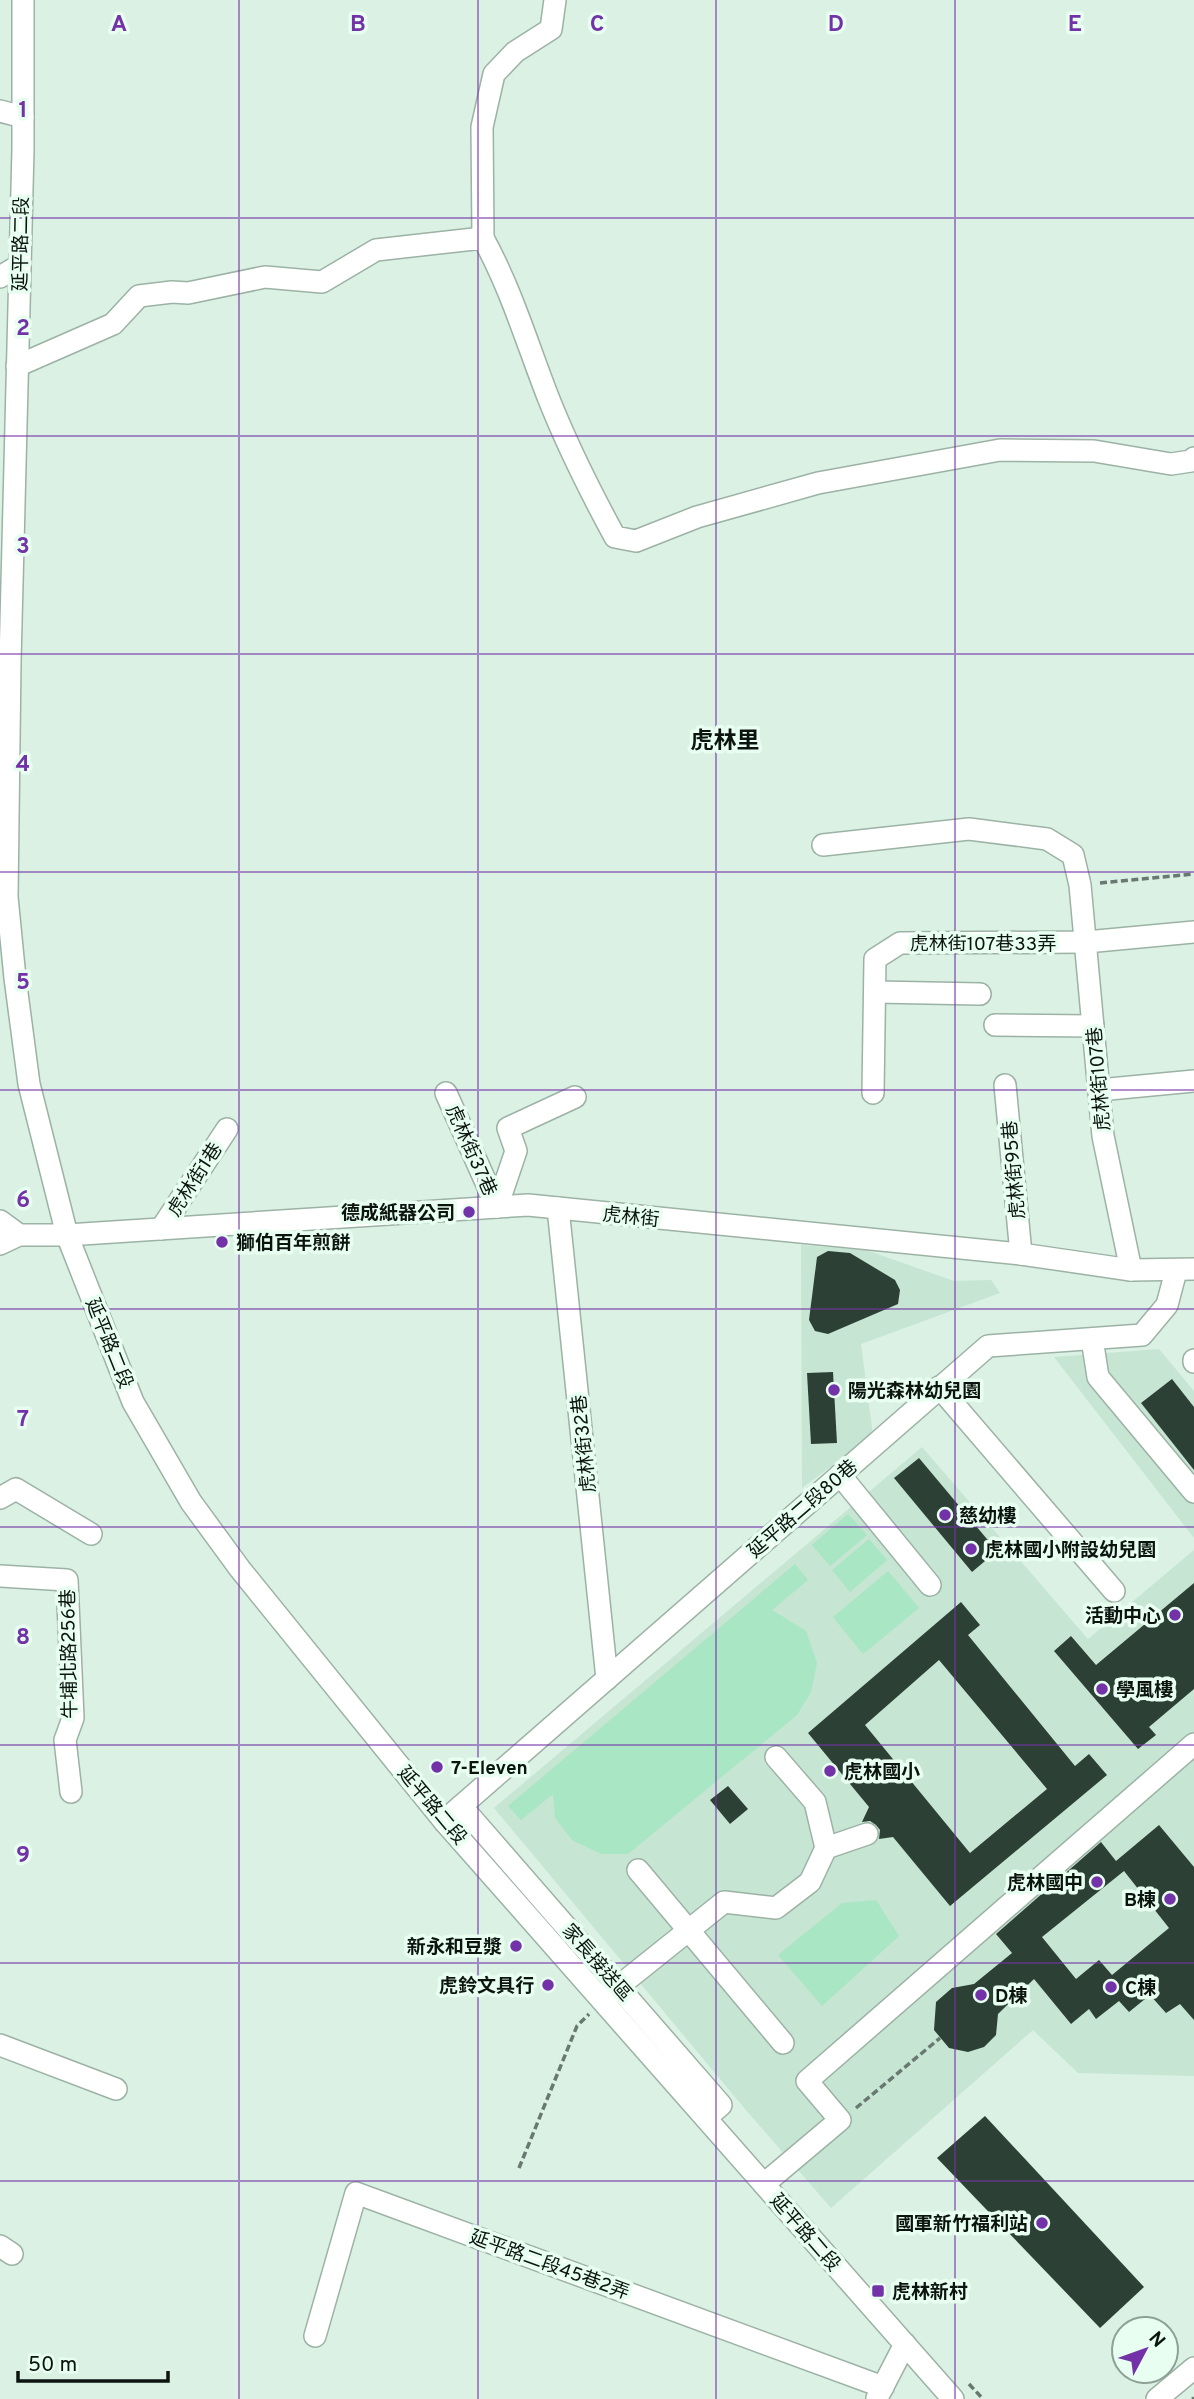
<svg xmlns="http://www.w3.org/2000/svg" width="1194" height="2399" font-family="Overpass,'Noto Sans TC',sans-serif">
<rect width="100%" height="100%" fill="#daf1e3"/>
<g fill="#c6e5d3">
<path d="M801 1245 866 1250 954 1281 991 1280 1000 1293 861 1344 873 1435 802 1488Z"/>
<path d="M1159 1349 1194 1391V1538L1054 1357Z"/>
<path d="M922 1447 1088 1639 1194 1550V2076L1078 2073 1033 2030 831 2208 745 2109 494 1808Z"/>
</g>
<g fill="#a9e6c4">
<path d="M848 1514 867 1535 830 1566 812 1545Z"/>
<path d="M869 1539 887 1560 850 1592 832 1570Z"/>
<path d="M795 1564 808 1580 772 1610 806 1631 817 1663 811 1692 797 1715 628 1854H601L572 1840 555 1818 553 1794 521 1820 508 1806Z"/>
<path d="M888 1571 919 1608 863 1654 833 1617Z"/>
<path d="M876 1900 899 1936 822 2006 778 1955 842 1903Z"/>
</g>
<g fill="#2d4035" fill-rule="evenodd">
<path d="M828 1251 850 1253 895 1280 900 1290 898 1304 828 1334 815 1331 809 1320 817 1257Z"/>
<path d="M833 1372 837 1443 811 1444 807 1373Z"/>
<path d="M1172 1379 1194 1407V1470L1141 1403Z"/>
<path d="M919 1458 997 1551 972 1572 894 1478Z"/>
<path d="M1194 1583V1689L1149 1727 1156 1735 1138 1749 1054 1651 1071 1636 1096 1665Z"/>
<path d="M961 1602 980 1625 968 1635 1075 1766 1089 1754 1107 1775 950 1906 893 1837 879 1839 880 1830 876 1825 870 1821 862 1822 869 1807 808 1733ZM939 1660 1047 1789 970 1853 865 1725Z"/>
<path d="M728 1786 748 1809 730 1824 710 1800Z"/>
<path d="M1159 1825 1194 1867V2020L1180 2004 1166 2013 1150 1995 1129 2012 1119 2001 1096 2019 1089 2009 1071 2024 1034 1979 998 2014 996 2035 984 2047 968 2052 949 2048 934 2030 936 2002 952 1988 974 1984 1012 1953 996 1934 1101 1842 1116 1861ZM1124 1871 1169 1928 1112 1975 1099 1960 1076 1979 1042 1937Z"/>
<path d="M985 2116 1144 2287 1100 2328 937 2158Z"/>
</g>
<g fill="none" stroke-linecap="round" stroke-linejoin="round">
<defs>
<g id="minor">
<path d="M23 0V149L10 662 7 897 15 978 29 1084 67 1235 133 1402 191 1502 240 1569 444 1821 953 2399"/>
<path d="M0 111 23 117"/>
<path d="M483 238 482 127 494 74 515 52 551 29 555 0"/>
<path d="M0 277 20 265"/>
<path d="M17 366 113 324 139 296 172 292 188 293 265 277 322 282 376 250 483 238C511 289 527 343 548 397 567 445 590 491 615 537L636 541 697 517 818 483 1000 450 1094 451 1171 464 1191 461 1194 458"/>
<path d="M823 845 969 829 1047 839 1073 855 1080 885 1103 1136 1131 1270"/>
<path d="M876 992 980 994"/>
<path d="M995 1025 1093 1026"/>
<path d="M1005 1085 1021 1254"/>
<path d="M1099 1090 1194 1081"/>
<path d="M446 1093 497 1207"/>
<path d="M873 1093 875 959 900 943 1086 942 1194 932"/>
<path d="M497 1207 516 1151 508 1128 575 1097"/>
<path d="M558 1208 607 1679"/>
<path d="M0 1221 19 1235"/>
<path d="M161 1229 227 1129"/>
<path d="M0 1244 19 1235H67L528 1205 1021 1254 1131 1270 1194 1269"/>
<path d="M1092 1339 1098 1377 1194 1492"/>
<path d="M1194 1360V1362"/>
<path d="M939 1387 1114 1591"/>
<path d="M840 1475 930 1585"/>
<path d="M0 1498 16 1489 91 1534"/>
<path d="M0 1576 67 1580 73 1718 65 1740 71 1792"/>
<path d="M776 1757 815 1802 826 1848"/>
<path d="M461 1806 721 2105 706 2118"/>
<path d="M444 1821 988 1346 1142 1335 1167 1305 1176 1271"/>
<path d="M638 1870 783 2043"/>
<path d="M609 1994 724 1902 776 1908 810 1882 826 1848 867 1834"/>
<path d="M0 2045 116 2089"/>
<path d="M764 2184 840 2120 807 2081 1194 1744"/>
<path d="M0 2246 12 2254"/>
<path d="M315 2336 356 2193 883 2387"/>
<path d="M877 2398 905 2344"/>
<path d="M1157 2399 1194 2368"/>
</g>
</defs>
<use href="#minor" stroke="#9cb2a5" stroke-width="24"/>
<g stroke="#697870" stroke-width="3.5" stroke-dasharray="7 3.5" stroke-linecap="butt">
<path d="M1100 883 1194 874"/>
<path d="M856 2108 940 2038"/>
<path d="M519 2168 577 2026 589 2014"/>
<path d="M969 2384 983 2399"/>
<path d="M1192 2399 1194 2398"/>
</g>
<use href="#minor" stroke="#fff" stroke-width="21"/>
</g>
<path fill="none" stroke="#7332a7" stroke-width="2" stroke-opacity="0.55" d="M239 0V2399M478 0V2399M716 0V2399M955 0V2399M0 218H1194M0 436H1194M0 654H1194M0 872H1194M0 1090H1194M0 1309H1194M0 1527H1194M0 1745H1194M0 1963H1194M0 2181H1194"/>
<g fill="#7332a7" stroke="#e7fef1" stroke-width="2.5">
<circle cx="469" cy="1212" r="7"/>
<circle cx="222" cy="1242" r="7"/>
<circle cx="834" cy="1390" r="7"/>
<circle cx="945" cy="1515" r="7"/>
<circle cx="971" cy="1549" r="7"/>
<circle cx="1175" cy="1615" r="7"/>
<circle cx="1102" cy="1689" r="7"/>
<circle cx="437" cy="1767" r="7"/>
<circle cx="830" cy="1771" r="7"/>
<circle cx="1097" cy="1882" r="7"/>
<circle cx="1170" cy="1899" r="7"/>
<circle cx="516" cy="1946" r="7"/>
<circle cx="548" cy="1985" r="7"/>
<circle cx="1111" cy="1987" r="7"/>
<circle cx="981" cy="1995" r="7"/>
<circle cx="1042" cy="2223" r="7"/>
<rect x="871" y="2284" width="14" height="14" rx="3.5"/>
</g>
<g text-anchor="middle" stroke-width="7" stroke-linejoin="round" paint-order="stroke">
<g font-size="19" fill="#0c1410" stroke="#e7fef1">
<text transform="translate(20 244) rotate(-89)" y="7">延平路二段</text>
<text x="983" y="950">虎林街107巷33弄</text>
<text transform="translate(1098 1079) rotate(-95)" y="7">虎林街107巷</text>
<text transform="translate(472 1150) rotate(66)" y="7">虎林街37巷</text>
<text transform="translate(1013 1170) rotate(-95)" y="7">虎林街95巷</text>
<text transform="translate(194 1179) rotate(-57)" y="7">虎林街1巷</text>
<text transform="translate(631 1216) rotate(6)" y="7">虎林街</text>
<text transform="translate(110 1343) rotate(68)" y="7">延平路二段</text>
<text transform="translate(583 1444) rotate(-96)" y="7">虎林街32巷</text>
<text transform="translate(802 1508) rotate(-41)" y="7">延平路二段80巷</text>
<text transform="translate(68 1654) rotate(-91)" y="7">牛埔北路256巷</text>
<text transform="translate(433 1805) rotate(50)" y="7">延平路二段</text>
<text transform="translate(598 1962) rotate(49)" y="7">家長接送區</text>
<text transform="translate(806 2232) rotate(49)" y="7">延平路二段</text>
<text transform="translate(550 2264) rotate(20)" y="7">延平路二段45巷2弄</text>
</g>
<g font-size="19" font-weight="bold" fill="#0c1410" stroke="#e7fef1" text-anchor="start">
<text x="455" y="1219" text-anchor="end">德成紙器公司</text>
<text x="236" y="1249">獅伯百年煎餅</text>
<text x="848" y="1397">陽光森林幼兒園</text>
<text x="959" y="1522">慈幼樓</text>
<text x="985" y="1556">虎林國小附設幼兒園</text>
<text x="1161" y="1622" text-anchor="end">活動中心</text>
<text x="1116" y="1696">學風樓</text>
<text x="451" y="1774">7-Eleven</text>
<text x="844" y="1778">虎林國小</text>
<text x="1083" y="1889" text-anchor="end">虎林國中</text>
<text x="1156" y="1906" text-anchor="end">B棟</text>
<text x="502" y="1953" text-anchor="end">新永和豆漿</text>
<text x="534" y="1992" text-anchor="end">虎鈴文具行</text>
<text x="1125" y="1994">C棟</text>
<text x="995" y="2002">D棟</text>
<text x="1028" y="2230" text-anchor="end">國軍新竹福利站</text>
<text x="892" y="2298">虎林新村</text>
</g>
<g font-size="23" font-weight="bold" fill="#0c1410" stroke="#e7fef1">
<text x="725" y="748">虎林里</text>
</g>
</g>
<g font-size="23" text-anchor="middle" font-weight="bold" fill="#7332a7" stroke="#e7fef1" stroke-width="7" stroke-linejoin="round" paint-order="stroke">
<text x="119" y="31">A</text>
<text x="358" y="31">B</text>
<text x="597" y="31">C</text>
<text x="836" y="31">D</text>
<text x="1075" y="31">E</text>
<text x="23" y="117">1</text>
<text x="23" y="335">2</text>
<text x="23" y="553">3</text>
<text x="23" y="771">4</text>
<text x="23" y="989">5</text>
<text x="23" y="1207">6</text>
<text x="23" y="1426">7</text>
<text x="23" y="1644">8</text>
<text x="23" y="1862">9</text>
</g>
<g transform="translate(1145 2350) rotate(49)"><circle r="33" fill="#e7fef1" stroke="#8fa097" stroke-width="2"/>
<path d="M0-5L12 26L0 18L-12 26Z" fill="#7332a7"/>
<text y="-10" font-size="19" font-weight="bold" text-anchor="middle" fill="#0c1410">N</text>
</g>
<path d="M18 2371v10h150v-10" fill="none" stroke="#0c1410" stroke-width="3.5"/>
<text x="28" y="2371" font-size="21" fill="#0c1410" stroke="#e7fef1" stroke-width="5" paint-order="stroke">50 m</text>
</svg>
